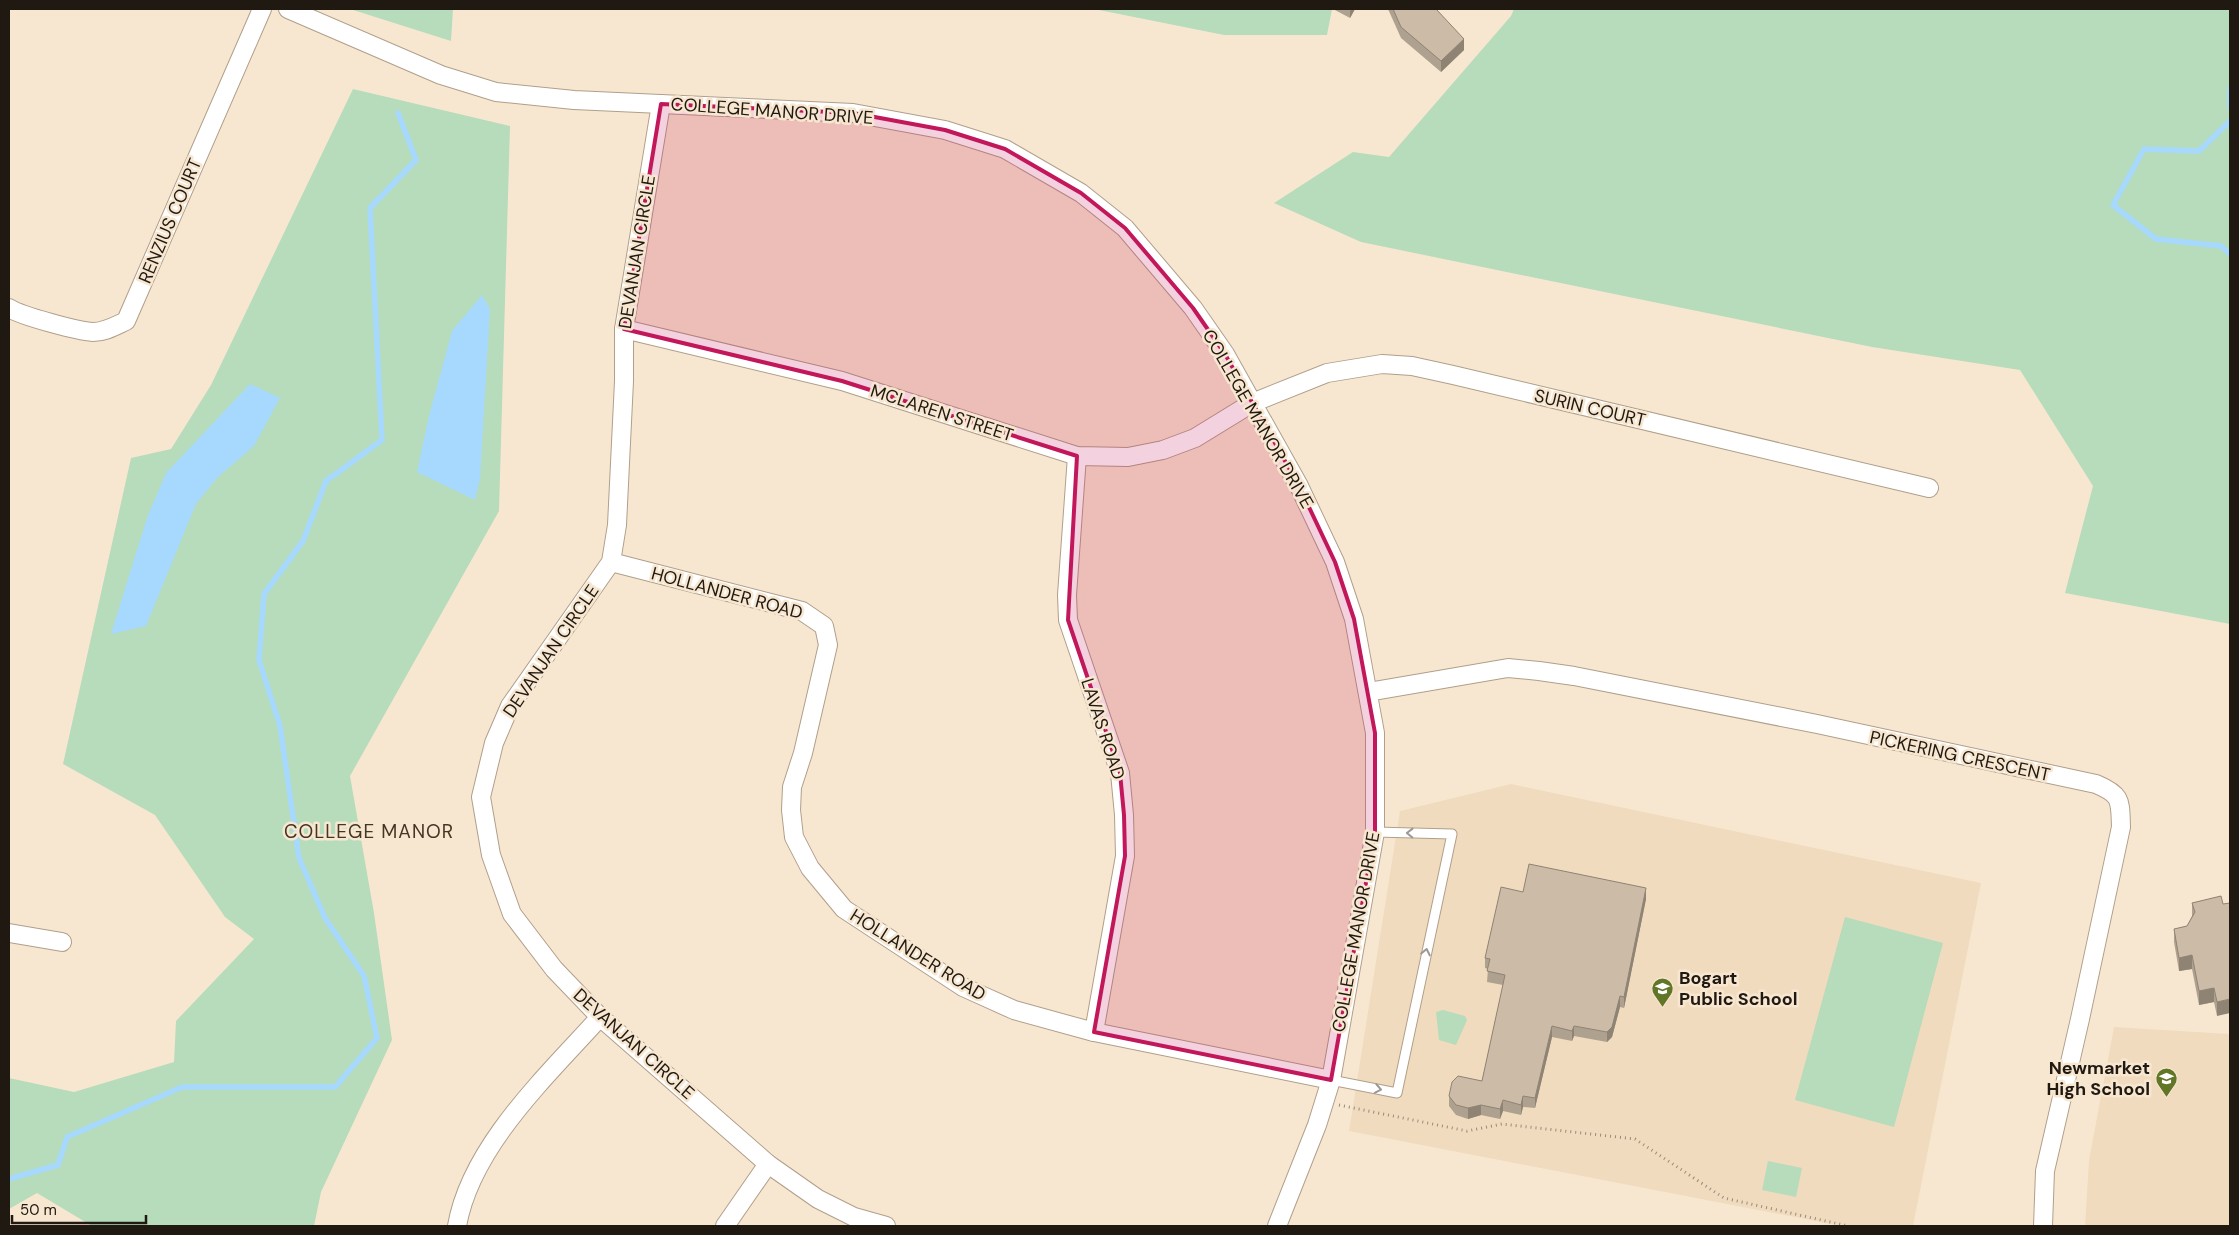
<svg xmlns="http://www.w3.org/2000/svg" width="2239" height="1235" font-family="'DM Sans',sans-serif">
<rect width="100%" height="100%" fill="#f8e7d0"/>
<g fill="#f1dbbe">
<path d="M1511 784 1981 883 1913 1226H1841L1349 1131 1400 811Z"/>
<path d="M2114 1027 2230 1034V1226H2085L2089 1160Z"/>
</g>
<g fill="#b6dcbb">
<path d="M350 9H453L451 41Z"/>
<path d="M1094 9H1332L1327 35H1224Z"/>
<path d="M1514 9H2230V624L2065 593 2093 486 2020 370 1872 347 1361 242 1274 203 1353 152 1389 157 1511 16Z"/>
<path d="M353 89 510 126 499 511 350 776 374 913 392 1040 321 1192 314 1226H92L37 1193 9 1209V1078L74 1092 174 1062 176 1021 254 939 225 917 155 815 63 764 131 458 171 449 211 385Z"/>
<path d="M1845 917 1943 943 1894 1127 1795 1100Z"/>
<path d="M1443 1010 1465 1016 1467 1020 1456 1045 1439 1040 1436 1012Z"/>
<path d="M1768 1161 1802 1168 1796 1197 1762 1190Z"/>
</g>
<g fill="#a6d9fd">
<path d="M482 295 490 309 480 479 475 500 417 472 429 416 452 331Z"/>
<path d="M250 384 280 398 254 446 217 478 196 504 146 626 111 634 147 518 166 473Z"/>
</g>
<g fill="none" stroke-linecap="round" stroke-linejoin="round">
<g stroke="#a6d9fd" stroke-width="5.5">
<path d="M2230 89V107"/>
<path d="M2230 121 2199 151 2144 149 2113 205 2156 239 2221 246 2230 254"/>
<path d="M9 1179 58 1165 67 1137 182 1087H335L377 1038 364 976 325 918 299 858 280 726 259 660 264 594 303 541 326 481 382 440 370 208 416 160 398 113"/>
</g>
<defs>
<path id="lane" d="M1331 1080 1397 1093 1452 834 1375 832"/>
<g id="street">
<path d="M288 9 441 75 496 92 574 100 853 113 945 130 1005 149 1081 193 1125 228 1193 308 1225 354 1299 486 1335 562 1354 619 1375 733V832L1331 1080 1317 1125 1277 1226"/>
<path d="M661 104 624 329V381L617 525 611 562 510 706 494 743 481 797 491 855 512 914 554 969 600 1017 768 1164 818 1199 854 1217 886 1226"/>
<path d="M9 308C21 316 78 331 93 332 105 332 115 326 126 321L262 9"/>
<path d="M624 329 842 381 1077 456 1128 457 1163 450 1195 438 1252 403 1327 373 1382 364 1412 366 1453 375 1929 488"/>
<path d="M1077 456 1067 595 1068 620 1120 773 1124 815 1125 856 1094 1032"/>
<path d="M611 562 802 611 824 626 828 645 803 753 792 787 791 810 794 837 810 868 844 909 963 987 1014 1010 1094 1032 1331 1080"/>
<path d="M1368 692 1508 668 1539 671 1574 676 1817 724 2096 784C2122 795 2120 800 2121 827L2080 1019 2045 1171 2043 1226"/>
<path d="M9 933 62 942"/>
<path d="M457 1226C471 1146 547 1076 600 1017"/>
<path d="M725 1226 768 1164"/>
</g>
</defs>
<use href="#lane" stroke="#b09f8a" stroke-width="11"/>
<use href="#street" stroke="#b09f8a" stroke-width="20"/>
<path stroke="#978b7b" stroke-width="3" stroke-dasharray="1 4" stroke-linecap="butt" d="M1339 1105 1467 1131 1502 1124 1635 1139 1724 1198 1848 1226"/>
<use href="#lane" stroke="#fff" stroke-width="9"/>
<use href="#street" stroke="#fff" stroke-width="18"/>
</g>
<g fill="#afa18f">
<path d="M1333 9H1355L1350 18Z"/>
<path d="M1388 9H1436L1464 50 1441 72 1401 38Z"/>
<path d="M1523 892 1646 899 1624 1008 1620 1007 1612 1037 1607 1042 1574 1036 1572 1041 1552 1037 1535 1108 1523 1107 1521 1115 1503 1111 1500 1119 1481 1115 1468 1119 1456 1115 1449 1106V1096L1482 1081 1503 985 1487 982 1488 969 1485 968V958Z"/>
<path d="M2221 896 2217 1016 2214 1002 2199 1005 2192 969 2179 971 2174 942V929L2187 926 2192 916V903Z"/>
</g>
<g fill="#8f8374">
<path d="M1352 9H1355L1350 18V11Z"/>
<path d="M1464 39V50L1441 72V61Z"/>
<path d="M1646 888V899L1624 1008V997Z"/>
<path d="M2192 955V969L2179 971V958Z"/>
<path d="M2214 988V1002L2199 1005V991Z"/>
<path d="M1620 996V1007L1612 1037 1607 1042V1032Z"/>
<path d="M2230 999V1013L2217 1016V1002Z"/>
<path d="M1552 1026V1037L1535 1108V1098Z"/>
<path d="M1574 1026V1036L1572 1041V1031Z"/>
<path d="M1523 1096V1107L1521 1115V1105Z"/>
<path d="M1503 1100V1111L1500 1119V1109Z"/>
<path d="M1481 1105V1115L1468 1119V1108Z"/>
</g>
<g fill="#ccbba6" stroke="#8f8374">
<path d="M1393 9H1436L1464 39 1441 61 1401 27Z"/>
<path d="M1529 864 1646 888 1624 997 1620 996 1612 1027 1607 1032 1574 1026 1572 1031 1552 1026 1535 1098 1523 1096 1521 1105 1503 1100 1500 1109 1481 1105 1468 1108 1456 1105 1449 1096 1452 1082 1458 1076 1482 1081 1505 975 1487 971 1490 959 1485 958 1501 887 1523 892Z"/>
<path d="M2221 896 2223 904 2230 903V999L2217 1002 2214 988 2199 991 2192 955 2179 958 2174 929 2187 926 2195 912 2192 903Z"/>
</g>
<defs><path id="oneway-chevron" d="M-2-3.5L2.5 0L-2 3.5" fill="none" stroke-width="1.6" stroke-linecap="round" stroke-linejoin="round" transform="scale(1.25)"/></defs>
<g stroke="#9b9894">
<use href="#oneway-chevron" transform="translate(1410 833) rotate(-179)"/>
<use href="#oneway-chevron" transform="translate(1426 952) rotate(-78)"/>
<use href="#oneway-chevron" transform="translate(1378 1089) rotate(11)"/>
</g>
<path fill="#c2185b" fill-opacity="0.2" stroke="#c2185b" stroke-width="4" stroke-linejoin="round" d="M661 104 853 113 945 130 1005 149 1081 193 1125 228 1193 308 1225 354 1299 486 1335 562 1354 619 1375 733V832L1331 1080 1094 1032 1125 856 1124 815 1120 773 1068 620 1077 456 842 381 624 329Z"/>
<defs>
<symbol id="school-pin" viewBox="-11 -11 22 30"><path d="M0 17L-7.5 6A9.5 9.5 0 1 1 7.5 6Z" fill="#617627" stroke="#f8e7d0"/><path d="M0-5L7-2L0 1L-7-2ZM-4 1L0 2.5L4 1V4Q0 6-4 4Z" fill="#fff"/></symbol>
</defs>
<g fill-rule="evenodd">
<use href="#school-pin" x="1650" y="976" width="25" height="34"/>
<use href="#school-pin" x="2154" y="1066" width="25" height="34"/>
</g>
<g text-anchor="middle" stroke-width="5" stroke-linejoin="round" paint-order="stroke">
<g font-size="18" fill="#201912" stroke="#f8e7d0">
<text transform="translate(772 111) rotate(4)" y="6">COLLEGE MANOR DRIVE</text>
<text transform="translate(170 221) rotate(-67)" y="6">RENZIUS COURT</text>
<text transform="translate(637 252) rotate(-81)" y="6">DEVANJAN CIRCLE</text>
<text transform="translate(1590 408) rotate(13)" y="6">SURIN COURT</text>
<text transform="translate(942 413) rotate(18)" y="6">MCLAREN STREET</text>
<text transform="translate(1258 419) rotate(60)" y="6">COLLEGE MANOR DRIVE</text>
<text transform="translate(727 593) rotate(15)" y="6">HOLLANDER ROAD</text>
<text transform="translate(551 651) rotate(-56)" y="6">DEVANJAN CIRCLE</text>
<text transform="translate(1103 729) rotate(72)" y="6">LAVAS ROAD</text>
<text transform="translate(1960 756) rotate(12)" y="6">PICKERING CRESCENT</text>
<text transform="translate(1356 932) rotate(-80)" y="6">COLLEGE MANOR DRIVE</text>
<text transform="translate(918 955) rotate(32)" y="6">HOLLANDER ROAD</text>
<text transform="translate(634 1044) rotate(42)" y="6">DEVANJAN CIRCLE</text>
</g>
<g font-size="18" font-weight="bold" fill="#201912" stroke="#f8e7d0" text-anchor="start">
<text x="1679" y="984">Bogart<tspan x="1679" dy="21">Public School</tspan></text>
<text x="2150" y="1074" text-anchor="end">Newmarket<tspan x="2150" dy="21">High School</tspan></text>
</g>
<g font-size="19" letter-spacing="1" fill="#443624" stroke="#f8e7d0">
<text x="369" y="838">COLLEGE MANOR</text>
</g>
</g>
<rect width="2239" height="1235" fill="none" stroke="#201912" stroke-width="20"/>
<path d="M12 1215v8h134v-8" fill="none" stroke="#201912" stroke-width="2.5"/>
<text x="20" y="1215" font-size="15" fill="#201912" stroke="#f8e7d0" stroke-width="4" paint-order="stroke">50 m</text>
</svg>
